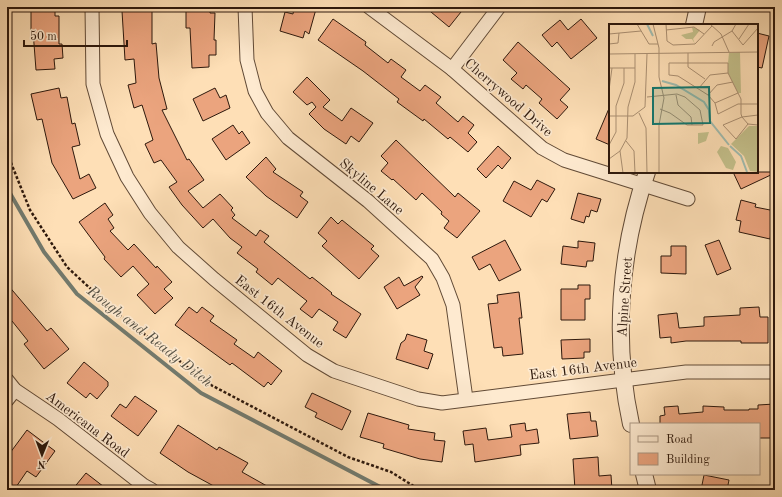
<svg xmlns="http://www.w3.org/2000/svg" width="782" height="497" font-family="'Old Standard TT',serif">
<rect width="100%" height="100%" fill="#fedfb6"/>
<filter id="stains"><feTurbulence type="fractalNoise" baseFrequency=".005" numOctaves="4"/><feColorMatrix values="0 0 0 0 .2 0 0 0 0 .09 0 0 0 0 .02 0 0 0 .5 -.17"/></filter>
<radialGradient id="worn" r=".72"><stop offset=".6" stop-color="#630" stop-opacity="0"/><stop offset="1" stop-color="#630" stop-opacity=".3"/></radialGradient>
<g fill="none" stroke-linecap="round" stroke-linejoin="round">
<path stroke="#727a6e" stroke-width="4" d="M7 188 44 252 77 294 201 393 386 490"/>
</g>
<g fill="#eba47e" stroke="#2d180c">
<path d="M31 7H55V16H59V44H62L63 58 54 59 55 69 36 70 33 31H31Z"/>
<path d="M128 7H152V44L156 43 159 78 167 109 162 110 187 160 189 159 204 180 188 191 203 208 220 194 233 208 231 210 235 215 232 218 256 236 260 230 269 236 264 242 310 279 312 277 332 293 331 294 361 314 346 338 333 330 338 322 319 309 312 318 300 309 307 301 298 294 278 278 272 285 256 272 258 269 237 253 242 247 230 238 213 219 203 228 182 205 169 187 177 182 161 160 154 163 145 144 153 140 142 105 134 108 128 85 136 83 134 59 125 60 122 11H128Z"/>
<path d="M186 7H210V13H215L214 40H216V55H209V67L192 68 190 28H186Z"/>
<path d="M294 7 316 9 309 34 305 31 303 38 280 31 285 12 293 14Z"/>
<path d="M425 7H465L449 27Z"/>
<path d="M333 19 366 42 365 45 388 63 391 59 406 70 401 77 420 91 425 85 441 97 436 103 458 122 463 116 474 125 468 133 477 142 468 152 450 137 448 139 424 119 423 121 397 102 399 99 363 71 318 40Z"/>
<path d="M581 19 597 38 571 59 557 42 552 47 542 35 560 20 568 30Z"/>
<path d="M757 33 769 36 762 68 757 67Z"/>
<path d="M518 42 570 89 560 100 568 107 557 119 539 103 542 99 526 85 523 89 511 79 517 73 503 60Z"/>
<path d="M307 77 330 100 323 107 342 121 351 108 373 123 359 142 351 136 346 144 324 129 309 114 316 107 312 102 307 105 293 92Z"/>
<path d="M59 88 61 98 67 97 72 124 75 123 80 145 72 147 80 179 89 174 96 188 73 199 52 163 42 119 37 120 31 94Z"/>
<path d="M215 88 220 98 226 95 230 108 203 121 193 99Z"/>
<path d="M610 106V145L596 139Z"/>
<path d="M233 125 239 134 242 131 250 143 226 160 212 139Z"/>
<path d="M396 140 455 197 458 193 480 211 457 238 444 228 449 221 441 214 442 212 422 193 416 200 393 179 392 180 381 171 388 163 381 156Z"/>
<path d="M498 146 511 158 502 169 498 165 486 178 477 169Z"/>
<path d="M266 157 276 169 273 172 303 192 300 196 308 202 297 218 266 196 246 177Z"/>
<path d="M733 172H775V173L741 189Z"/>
<path d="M537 180 555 189 547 202 542 199 531 217 503 201 514 181 531 190Z"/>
<path d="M578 193 601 199 597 212 591 210 589 217 586 216 584 223 571 219Z"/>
<path d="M741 200 756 204 755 207 775 211 770 239 739 232 741 221 736 220Z"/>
<path d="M105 203 113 215 108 219 114 228 110 231 128 250 134 244 156 268 157 266 172 282 164 289 173 298 155 314 137 295 149 284 133 266 121 277 104 259 105 257 79 222Z"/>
<path d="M331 217 338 224 342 220 374 246 371 249 379 256 359 279 322 246 327 241 318 233Z"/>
<path d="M505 240 521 270 499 281 490 264 479 270 472 257Z"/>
<path d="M719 240 731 269 717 275 705 245Z"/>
<path d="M578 241 595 243 593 261H587L586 267 561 264 563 246 578 248Z"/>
<path d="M671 246H686V274L661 273V256H671Z"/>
<path d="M422 276 423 277 415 287 420 295 397 309 384 287 399 277 404 286Z"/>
<path d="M7 284 47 331 51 328 69 349 44 369 24 344 28 341 12 321 7 326Z"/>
<path d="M578 285H590V299H585V320H561V289H578Z"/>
<path d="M519 292 522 318H519L523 354 503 356 502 347 494 348 488 304 498 303 497 295Z"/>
<path d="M189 307 197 313 202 307 214 316 210 321 237 340 234 344 254 358 258 352 282 371 271 385 268 382 264 387 232 363 230 365 175 325Z"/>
<path d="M759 307 760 317H768V343H741V341H686L671 343V337L660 338 658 315 677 313 679 328 704 326V317L740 315V308Z"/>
<path d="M407 334 427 340 424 351 433 354 428 369 396 359 401 343 405 340Z"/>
<path d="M590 339V352H584V358L562 359 561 340Z"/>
<path d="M84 362 108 382V386L97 399 90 393 86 398 67 383Z"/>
<path d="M312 393 351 411 342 430 315 417 317 413 305 407Z"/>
<path d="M135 396 157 411 138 436 111 416 120 404 126 408Z"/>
<path d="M775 404V438H759V424H660V416L665 415 664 407 678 406 679 414 703 412V406L724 407V410H749V409H758V405Z"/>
<path d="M590 412 591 421H596L598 436 570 439 567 414Z"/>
<path d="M368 413 409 425 408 429 435 433 434 440 445 441 442 462 420 459 383 448 384 444 360 437Z"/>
<path d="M525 423 526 431 537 429 539 443 520 445 521 455 475 462 473 444 465 445 463 431 486 428 488 440 512 437 510 425Z"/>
<path d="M178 425 217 450 219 447 248 463 242 472 274 490H221L188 472 160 453Z"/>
<path d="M27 430 55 451 36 477 27 471 14 490H7V457Z"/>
<path d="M598 457 599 476 611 475 612 490H575L573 459Z"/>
<path d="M86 473 108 490H72Z"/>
<path d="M704 475 729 480 727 490H701Z"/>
</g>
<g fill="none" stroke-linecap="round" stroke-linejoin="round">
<defs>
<g id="minor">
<path d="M92 7 93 84 107 134 127 177 150 213 178 247 214 279 307 355 334 371 418 399 442 403 686 372H775"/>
<path d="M245 7 247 60 255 91 267 113 288 138 368 201 432 259 443 278 453 305 466 399"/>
<path d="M369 7 452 69 542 148 564 160 688 199"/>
<path d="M452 69 499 7"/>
<path d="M7 380 15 390 58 419 143 485 152 490"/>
<path d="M7 400 15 390"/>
</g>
<g id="tertiary">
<path d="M694 25 698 7"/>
<path d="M631 424C613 341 619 253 647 172"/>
<path d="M644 474 648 490"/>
</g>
</defs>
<use href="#minor" stroke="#614a36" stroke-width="15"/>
<use href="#tertiary" stroke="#614a36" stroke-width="18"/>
<path stroke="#2d180c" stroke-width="2.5" stroke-dasharray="3 2" stroke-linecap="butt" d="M7 153 30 210 67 267 118 314 211 385 348 457 391 472 420 490"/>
<use href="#minor" stroke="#feead0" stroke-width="13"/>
<use href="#tertiary" stroke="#feead0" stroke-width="16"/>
</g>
<g text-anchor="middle" stroke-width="3.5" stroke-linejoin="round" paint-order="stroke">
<g font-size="14" fill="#2d180c" stroke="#feead0">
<text transform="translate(509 97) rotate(41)" y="5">Cherrywood Drive</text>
<text transform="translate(372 186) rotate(40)" y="5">Skyline Lane</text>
<text transform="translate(624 297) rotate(-86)" y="5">Alpine Street</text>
<text transform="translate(280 311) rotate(38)" y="5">East 16th Avenue</text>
<text transform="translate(583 368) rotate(-7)" y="5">East 16th Avenue</text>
<text transform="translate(88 424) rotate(37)" y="5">Americana Road</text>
</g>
<g font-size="15" font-style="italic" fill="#555145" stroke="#feead0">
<text transform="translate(150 336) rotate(38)" y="5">Rough and Ready Ditch</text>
</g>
</g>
<g transform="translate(609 24)">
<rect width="149" height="149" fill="#fedfb6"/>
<path d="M100 108 97 117 89 120V109ZM112 122 119 124 127 138 124 146 117 144 108 128Z" fill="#c4c08b"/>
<path d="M83 3 91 6 84 15 86 20 83 15H77L72 11 84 8ZM131 28 132 69H129L119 49V39L120 29ZM140 102H149V148L141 147 135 132 122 120Z" fill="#c4c08b"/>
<path fill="none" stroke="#a0bcb0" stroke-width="2" d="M38 0 44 12M53 57 67 61 95 78 100 86 101 97 120 121M121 122 132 132 138 148"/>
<path fill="none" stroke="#aa8f72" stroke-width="1" d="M28 0 40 20H49M44 0 50 24V53L55 74 50 101V149M57 0 58 17 64 21 86 20 103 2M101 0 112 10 120 28M57 6 85 3 95 10M123 7 134 21 149 4M0 10 32 7M130 15 140 0M0 20 9 19 10 9M103 22 105 18 123 7 127 0M79 29V43L96 55M0 30 149 28M0 44H26M90 64 101 51 119 49M0 66 3 44M67 71 69 81 82 93 83 101M99 71 108 61 124 58M38 73 68 70 76 73 91 86 94 101H78L61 89 51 85M106 79 129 69M149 80H129L109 90 106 79 99 71 69 52 60 51V39H119V49L132 75V90L133 93 139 100 149 101M30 89 37 104 38 149M0 92H24L36 83 38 30M139 100 127 115 114 101 133 93 149 91M17 117 25 127 26 149M0 121 7 108V82L15 59V44M11 127 14 149M0 135 11 127 18 114 19 83 26 58V30"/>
<path fill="#0f766e" fill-opacity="0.15" stroke="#0f766e" stroke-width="2" d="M100 63 101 99 44 100V64Z"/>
<rect width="149" height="149" fill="none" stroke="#2d180c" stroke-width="2"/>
</g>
<rect width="782" height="497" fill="none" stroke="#fedfb6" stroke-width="24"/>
<rect x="8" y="8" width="766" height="481" fill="none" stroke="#2d180c" stroke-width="2"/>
<rect x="12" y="12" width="758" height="473" fill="none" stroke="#2d180c"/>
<rect x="630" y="423" width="130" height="52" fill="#feead0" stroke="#aa9682"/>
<rect x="638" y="436" width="20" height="6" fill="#feead0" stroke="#aa9682"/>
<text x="666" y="443" font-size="12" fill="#2d180c">Road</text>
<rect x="638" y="453" width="20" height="12" fill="#eba47e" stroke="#aa9682"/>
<text x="666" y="463" font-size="12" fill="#2d180c">Building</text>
<g transform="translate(42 455) rotate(181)" stroke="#feead0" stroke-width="3" paint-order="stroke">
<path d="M0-3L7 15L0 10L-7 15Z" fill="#2d180c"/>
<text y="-6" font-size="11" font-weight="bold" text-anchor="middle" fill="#2d180c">N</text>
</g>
<path d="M24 40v6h103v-6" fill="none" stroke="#2d180c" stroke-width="2"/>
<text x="30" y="40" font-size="12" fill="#2d180c" stroke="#feead0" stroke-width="3" paint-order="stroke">50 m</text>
<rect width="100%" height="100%" filter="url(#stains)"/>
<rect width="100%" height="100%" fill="url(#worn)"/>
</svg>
